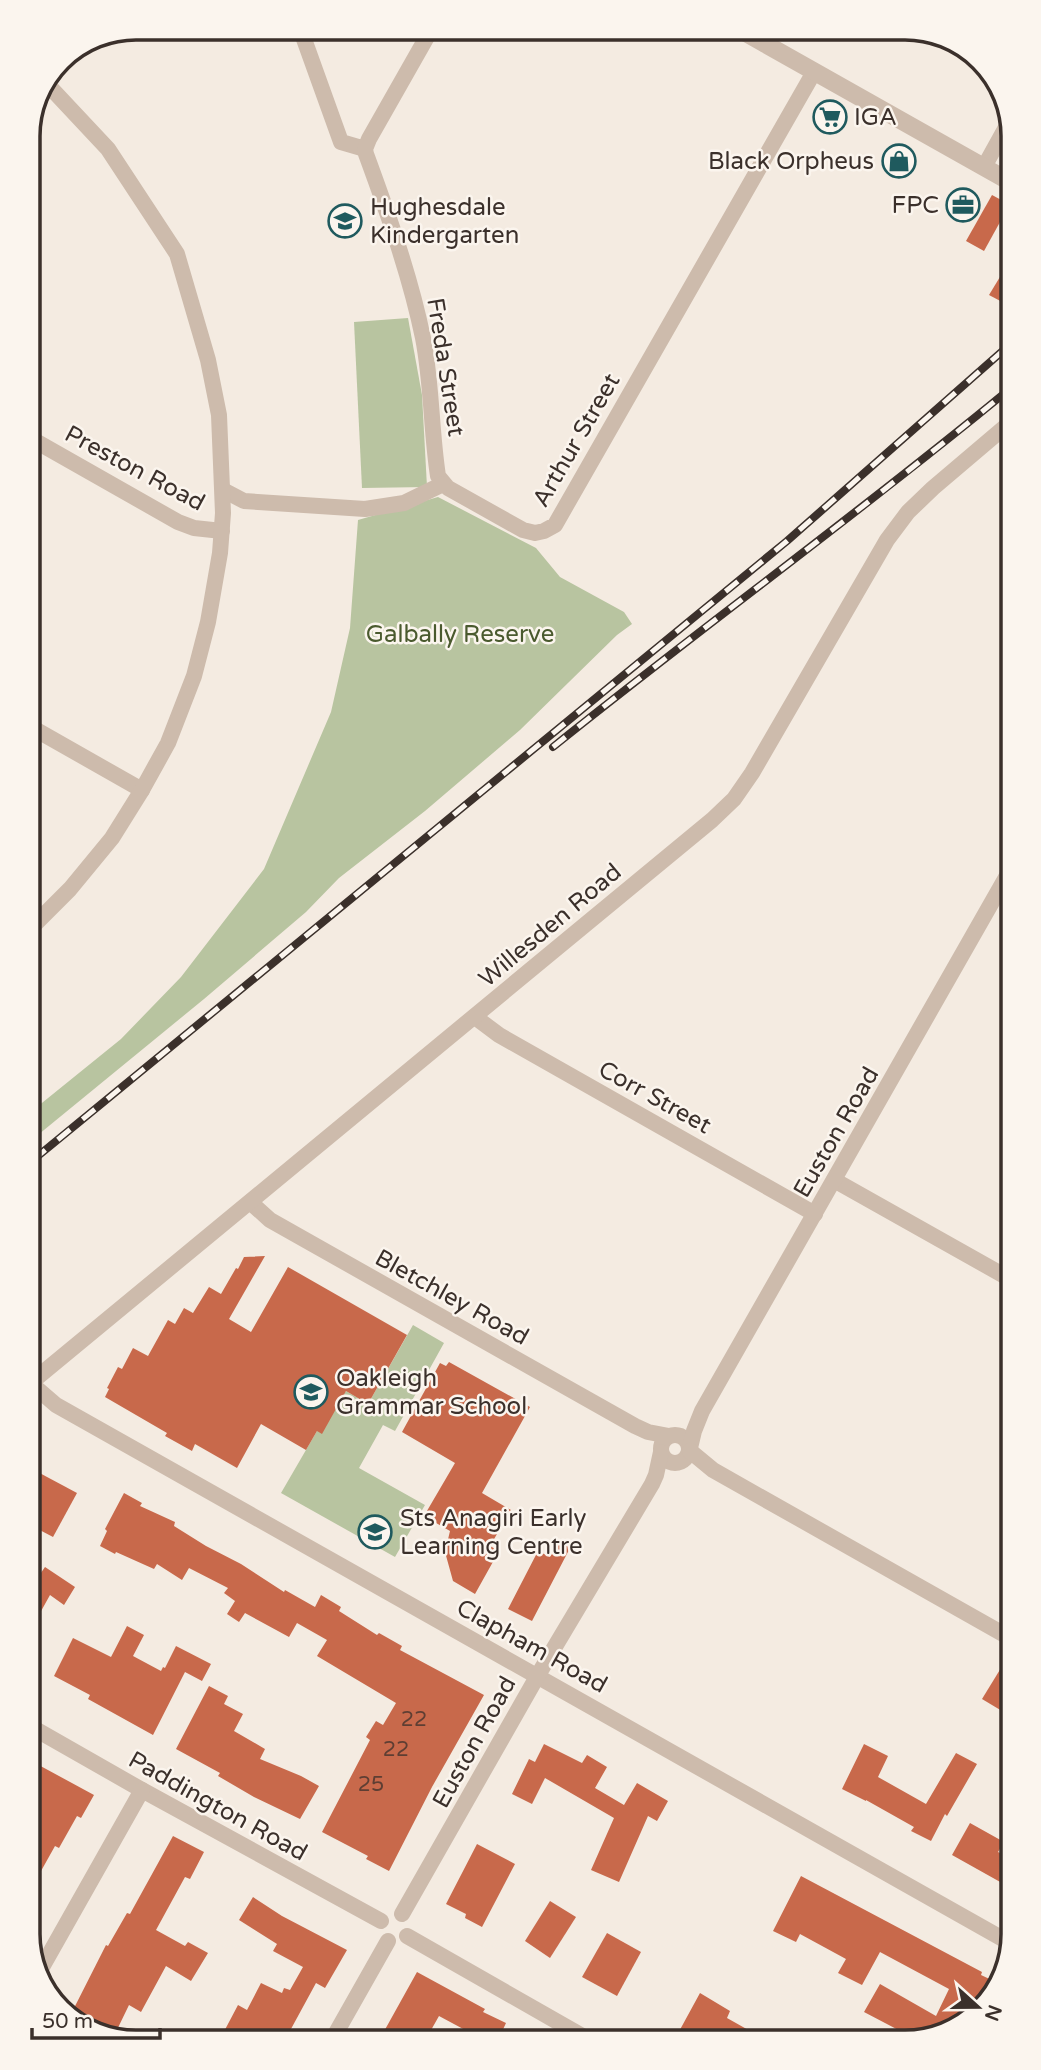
<svg xmlns="http://www.w3.org/2000/svg" width="1041" height="2070" font-family="'Varela Round',sans-serif">
<rect width="100%" height="100%" fill="#f4ebe1"/>
<g fill="#b8c4a0">
<path d="M408 318 422 395 427 487 362 488 354 322Z"/>
<path d="M438 497 536 548 560 577 624 612 632 624 617 635 520 730 425 811 339 878 306 912 204 999 33 1139 32 1111 121 1039 181 977 264 869 331 712 350 628 358 520Z"/>
<path d="M413 1325 444 1343 395 1431 383 1425 359 1468 425 1505 395 1557 281 1493 317 1431 346 1391 368 1404Z"/>
</g>
<g fill="#c8694b">
<path d="M992 195 1005 202V213L984 251 966 241Z"/>
<path d="M1006 267V304L989 295Z"/>
<path d="M265 1256 229 1319 251 1332 288 1267 407 1335 368 1404 346 1391 322 1434 317 1431 306 1450 261 1424 237 1468 195 1444 192 1451 165 1436 167 1433 105 1397 109 1389 107 1388 118 1367 122 1369 133 1348 148 1356 168 1320 175 1324 184 1308 193 1313 209 1287 221 1294 236 1268 238 1269 244 1257Z"/>
<path d="M449 1362 530 1407 482 1493 511 1510 490 1546 499 1551 475 1594 453 1581 445 1552 450 1531 424 1516 455 1463 402 1432 440 1363 446 1366Z"/>
<path d="M34 1470 77 1493 53 1537 34 1527Z"/>
<path d="M124 1493 142 1503 140 1506 175 1522 174 1526 206 1546 241 1564 284 1592 285 1590 315 1607 321 1595 341 1607 339 1611 377 1635 379 1633 402 1646 400 1650 484 1695 432 1787 389 1871 366 1859 368 1856 322 1832 370 1740 366 1737 376 1721 383 1725 396 1703 317 1656 327 1640 297 1623 289 1637 245 1613 239 1622 227 1614 235 1601 224 1593 228 1588 189 1568 182 1580 157 1564 154 1569 116 1552 115 1554 100 1546 107 1531 105 1529Z"/>
<path d="M558 1541 570 1548 532 1621 508 1609 538 1551 550 1557Z"/>
<path d="M45 1567 75 1587 64 1605 50 1595 35 1622 34 1583Z"/>
<path d="M127 1626 144 1635 133 1656 161 1671 163 1667 165 1668 176 1646 211 1664 202 1681 185 1672 153 1735 88 1699 90 1695 54 1676 73 1638 111 1657Z"/>
<path d="M1001 1668 1012 1675V1706L1007 1714 982 1699Z"/>
<path d="M209 1686 228 1696 224 1704 243 1714 234 1731 265 1749 260 1759 301 1776 319 1786 300 1819 254 1797 218 1776 220 1773 176 1749Z"/>
<path d="M544 1744 582 1763 587 1755 607 1767 595 1788 624 1805 637 1783 668 1801 657 1821 648 1816 619 1882 591 1870 614 1818 545 1778 532 1804 512 1794 529 1759 535 1762Z"/>
<path d="M864 1744 888 1756 878 1777 926 1804 956 1753 977 1764 947 1816 945 1814 931 1841 911 1831 914 1827 866 1800V1801L842 1789Z"/>
<path d="M35 1763 94 1795 81 1818 77 1816 59 1848 55 1846 36 1880Z"/>
<path d="M970 1823 1004 1842 998 1852 1013 1860V1864L1002 1883 952 1855Z"/>
<path d="M173 1836 204 1852 190 1879 185 1877 156 1930 185 1946 188 1942 208 1953 191 1981 166 1966 141 2012 129 2005 114 2036 71 2020 69 2018 106 1945 108 1946 127 1913 130 1914Z"/>
<path d="M477 1844 515 1864 482 1927 465 1918 466 1914 446 1904Z"/>
<path d="M801 1876 982 1972 981 1975 998 1983 995 1994 946 2034H906L864 2012 880 1984 936 2016 949 1989 880 1952 862 1985 838 1973 846 1959 800 1934 796 1942 773 1931Z"/>
<path d="M253 1897 282 1916 347 1950 325 1988 316 1983 285 2040 219 2041 238 2005 247 2010 261 1983 282 1993 284 1988 290 1990 303 1967 273 1951 277 1944 239 1920Z"/>
<path d="M550 1901 576 1917 550 1958 525 1941Z"/>
<path d="M607 1933 641 1952 617 1996 582 1977Z"/>
<path d="M417 1972 485 2009 483 2012 506 2023 499 2038H480L439 2016 426 2039H390L382 2035Z"/>
<path d="M700 1993 730 2011 727 2018 759 2036 676 2037Z"/>
</g>
<g fill="none" stroke-linecap="round" stroke-linejoin="round">
<g stroke="#cdbbac" stroke-width="16">
<path d="M300 28 341 142 365 149"/>
<path d="M432 28 369 139 365 149 366 154C388 214 410 275 423 338 432 384 431 431 438 476L448 488 523 530 535 533 544 531 555 525 559 518 814 72"/>
<path d="M764 44 773 28"/>
<path d="M984 167 1005 129"/>
<path d="M30 438 178 522 194 528 222 531"/>
<path d="M223 490 244 501 365 509 404 503 443 484"/>
<path d="M31 727 142 790"/>
<path d="M32 927 70 889 112 838 142 790 168 743 194 676 208 622 220 553 223 513 219 415 208 360 177 254 108 149 48 85"/>
<path d="M475 1017 499 1035 815 1214"/>
<path d="M834 1180 1010 1279"/>
<path d="M250 1202 270 1220 635 1426 648 1432 669 1436"/>
<path d="M34 1380 712 820 734 799 752 773 887 540 908 512 933 488 1006 426"/>
<path d="M34 1386 56 1405 1010 1943"/>
<circle cx="675" cy="1449" r="14"/>
<path d="M690 1448 694 1431 702 1411 1008 874"/>
<path d="M690 1451 713 1470 1012 1639"/>
<path d="M35 1729 142 1790 381 1921"/>
<path d="M402 1914 538 1675 652 1484 656 1475 661 1452"/>
<path d="M407 1936 584 2037"/>
<path d="M37 1976 142 1790"/>
<path d="M332 2040 388 1941"/>
</g>
<path stroke="#cdbbac" stroke-width="18" d="M737 28 1005 179"/>
<defs>
<g id="rail">
<path d="M553 747C702 627 858 514 1006 392"/>
<path d="M33 1160 787 541 1006 348"/>
</g>
</defs>
<use href="#rail" stroke="#3b302b" stroke-width="8"/>
<use href="#rail" stroke="#fbf5ee" stroke-width="5" stroke-dasharray="16" stroke-linecap="butt"/>
</g>
<defs>
<symbol id="supermarket-ring" viewBox="-11 -11 22 22"><circle r="9.5" fill="#fbf5ee" stroke="#1f5a5e" stroke-width="1.5"/><path d="M-6-5.5h2.5l.6 2H6L4.5 2H-2.5L-4.4-4H-6ZM-1.5 3.2a1.3 1.3 0 1 0 .1 0ZM3 3.2a1.3 1.3 0 1 0 .1 0Z" fill="#1f5a5e"/></symbol>
<symbol id="shop-ring" viewBox="-11 -11 22 22"><circle r="9.5" fill="#fbf5ee" stroke="#1f5a5e" stroke-width="1.5"/><path d="M-5-2.5h2.3a2.7 3.5 0 0 1 5.4 0H5L5.5 6h-11ZM-1.5-2.5h3a1.5 2.3 0 0 0-3 0Z" fill="#1f5a5e"/></symbol>
<symbol id="office-ring" viewBox="-11 -11 22 22"><circle r="9.5" fill="#fbf5ee" stroke="#1f5a5e" stroke-width="1.5"/><path d="M-6-3h4V-5.5h4V-3h4V5H-6ZM-1-4.5V-3h2v-1.5ZM-6 0V1H6V0Z" fill="#1f5a5e"/></symbol>
<symbol id="school-ring" viewBox="-11 -11 22 22"><circle r="9.5" fill="#fbf5ee" stroke="#1f5a5e" stroke-width="1.5"/><path d="M0-5L7-2L0 1L-7-2ZM-4 1L0 2.5L4 1V4Q0 6-4 4Z" fill="#1f5a5e"/></symbol>
</defs>
<g fill-rule="evenodd">
<use href="#supermarket-ring" x="811" y="98" width="38" height="38"/>
<use href="#shop-ring" x="880" y="142" width="38" height="38"/>
<use href="#office-ring" x="944" y="186" width="38" height="38"/>
<use href="#school-ring" x="326" y="202" width="38" height="38"/>
<use href="#school-ring" x="292" y="1373" width="38" height="38"/>
<use href="#school-ring" x="356" y="1513" width="38" height="38"/>
</g>
<g text-anchor="middle" stroke-width="5" stroke-linejoin="round" paint-order="stroke">
<g font-size="21" fill="#5e3e33">
<text x="414" y="1726">22</text>
<text x="396" y="1756">22</text>
<text x="371" y="1791">25</text>
</g>
<g font-size="24" fill="#3b302b" stroke="#fbf5ee" text-anchor="start">
<text x="854" y="125">IGA</text>
<text x="874" y="169" text-anchor="end">Black Orpheus</text>
<text x="939" y="213" text-anchor="end">FPC</text>
<text x="370" y="215">Hughesdale<tspan x="370" dy="28">Kindergarten</tspan></text>
<text x="336" y="1386">Oakleigh<tspan x="336" dy="28">Grammar School</tspan></text>
<text x="400" y="1526">Sts Anagiri Early<tspan x="400" dy="28">Learning Centre</tspan></text>
</g>
<g font-size="24" fill="#3b302b" stroke="#fbf5ee">
<text transform="translate(446 367) rotate(81)" y="8">Freda Street</text>
<text transform="translate(576 440) rotate(-60)" y="8">Arthur Street</text>
<text transform="translate(135 468) rotate(28)" y="8">Preston Road</text>
<text transform="translate(550 925) rotate(-40)" y="8">Willesden Road</text>
<text transform="translate(655 1097) rotate(29)" y="8">Corr Street</text>
<text transform="translate(836 1132) rotate(-60)" y="8">Euston Road</text>
<text transform="translate(452 1297) rotate(29)" y="8">Bletchley Road</text>
<text transform="translate(532 1646) rotate(29)" y="8">Clapham Road</text>
<text transform="translate(474 1742) rotate(-61)" y="8">Euston Road</text>
<text transform="translate(218 1806) rotate(29)" y="8">Paddington Road</text>
</g>
<g font-size="24" fill="#4a5a2e" stroke="#fbf5ee">
<text x="460" y="642">Galbally Reserve</text>
</g>
</g>
<path d="M0 0H1041V2070H0ZM136 40H905A96 96 0 0 1 1001 136V1934A96 96 0 0 1 905 2030H136A96 96 0 0 1 40 1934V136A96 96 0 0 1 136 40Z" fill="#fbf5ee" fill-rule="evenodd"/>
<path fill="none" stroke="#3b302b" stroke-width="3.5" d="M136 40H905A96 96 0 0 1 1001 136V1934A96 96 0 0 1 905 2030H136A96 96 0 0 1 40 1934V136A96 96 0 0 1 136 40Z"/>
<g transform="translate(978 2007) rotate(111)" stroke="#fbf5ee" stroke-width="5" paint-order="stroke">
<path d="M0-5L12 26L0 18L-12 26Z" fill="#3b302b"/>
<text y="-10" font-size="19" font-weight="bold" text-anchor="middle" fill="#3b302b">N</text>
</g>
<path d="M32 2028v10h128v-10" fill="none" stroke="#3b302b" stroke-width="3.5"/>
<text x="42" y="2028" font-size="21" fill="#3b302b" stroke="#fbf5ee" stroke-width="5" paint-order="stroke">50 m</text>
</svg>
